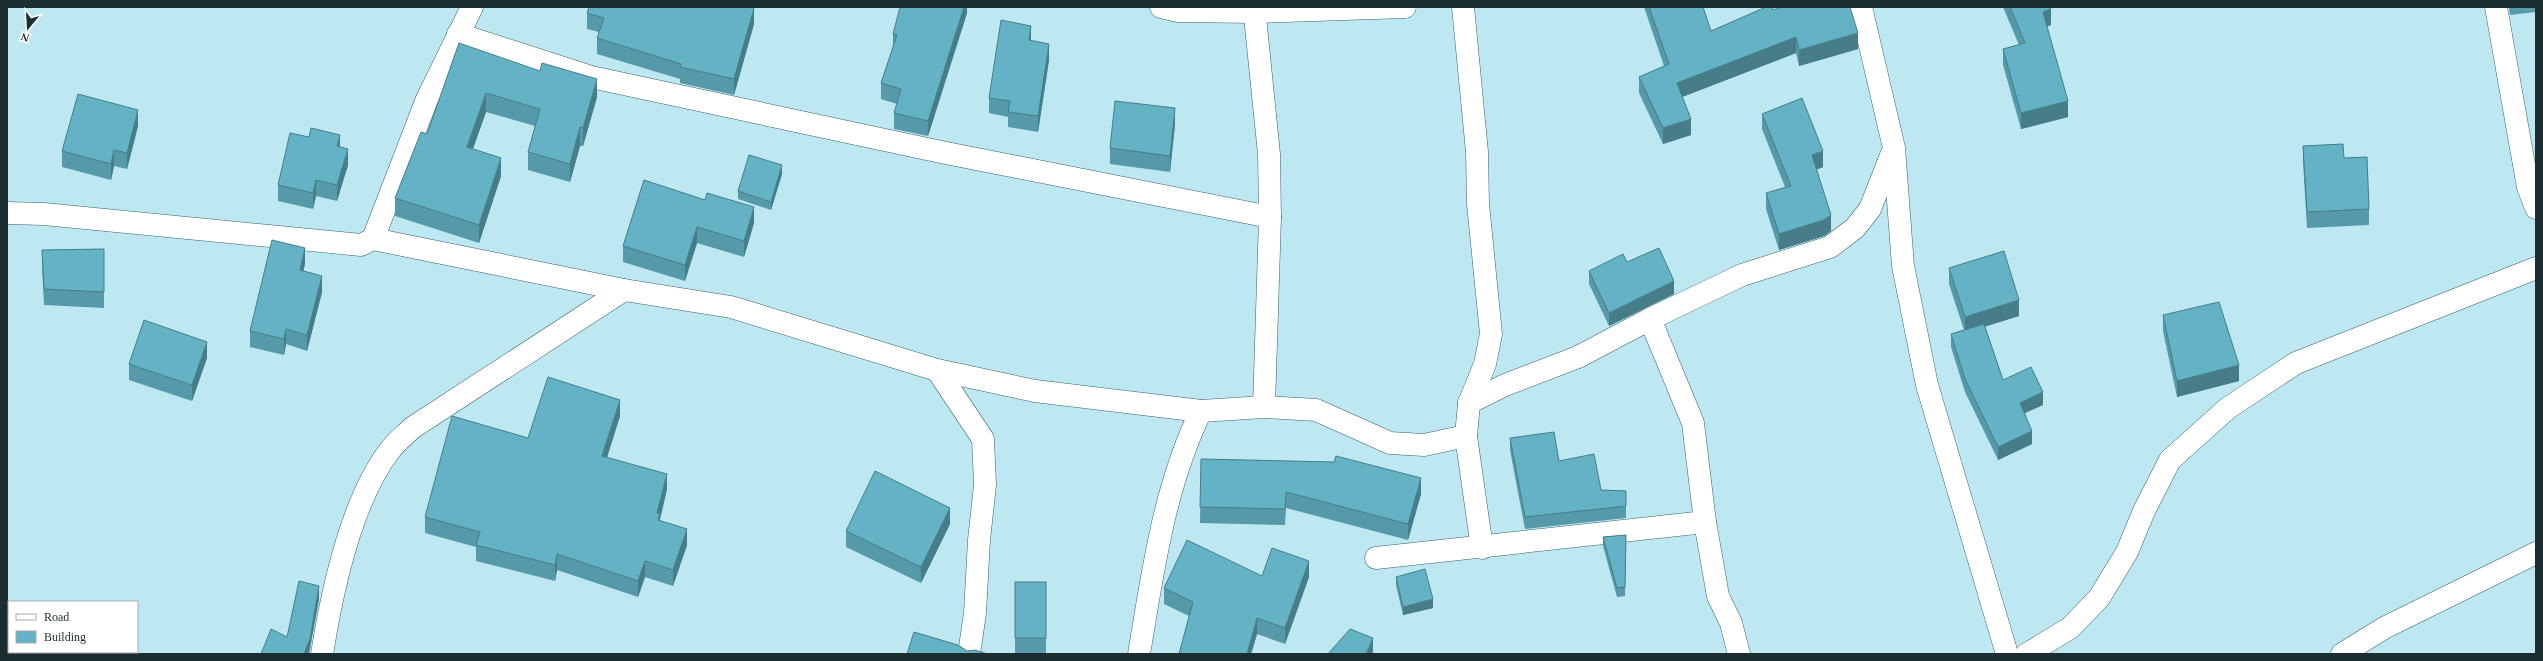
<svg xmlns="http://www.w3.org/2000/svg" width="2543" height="661" font-family="'Times New Roman',serif">
<rect width="100%" height="100%" fill="#bde8f2"/>
<g fill="none" stroke-linecap="round" stroke-linejoin="round">
<defs>
<g id="street">
<path d="M1161 7 1178 11 1255 12 1405 7"/>
<path d="M1254 7 1269 154 1270 217 1264 407"/>
<path d="M1463 7 1477 152 1478 204 1491 334 1485 364 1469 403 1466 436 1482 548"/>
<path d="M1861 7 1894 148 1903 266 1927 385 2007 654"/>
<path d="M2496 7 2528 187 2536 208"/>
<path d="M458 34 591 77 941 152 1270 217"/>
<path d="M7 213 44 214 361 245 373 239 427 99 472 7"/>
<path d="M373 239 624 290 731 307 937 370 1035 391 1201 411 1264 407 1316 410 1390 443 1424 445 1466 436"/>
<path d="M1650 319 1742 275 1830 247 1855 228 1870 209 1892 153"/>
<path d="M937 370 983 439 985 485 979 540 975 613 969 654"/>
<path d="M1469 403 1505 385 1578 357 1650 319 1693 423 1705 522 1718 596 1731 623 1739 654"/>
<path d="M1376 558 1705 522"/>
<path d="M322 654C332 591 351 501 390 450 396 442 405 435 412 428L624 290"/>
<path d="M1139 654C1153 571 1164 487 1201 411"/>
<path d="M2027 654 2070 628 2099 598 2127 552 2144 511 2170 460 2228 408 2296 363 2536 268"/>
</g>
<path id="primary" d="M2342 654 2384 628 2536 553"/>
</defs>
<use href="#street" stroke="#396069" stroke-width="23"/>
<use href="#primary" stroke="#396069" stroke-width="23"/>
<use href="#street" stroke="#fff" stroke-width="22"/>
<use href="#primary" stroke="#fff" stroke-width="22"/>
</g>
<g fill="#569aa9">
<path d="M967 7V13L928 136 894 129V113L897 104 881 99V83L893 48V34Z"/>
<path d="M1644 7H1703L1711 31 1773 10 1858 49 1799 66 1796 53 1682 97 1691 135 1663 144 1639 93V77L1664 66Z"/>
<path d="M2003 7H2050L2051 25 2047 26 2068 117 2021 129 2003 65V49L2019 45Z"/>
<path d="M2509 7H2536V12L2510 15Z"/>
<path d="M587 13 754 24 734 95 680 83V79L597 54V38L599 32 587 29Z"/>
<path d="M1031 41 1049 60 1038 132 1008 127V117L989 113V98Z"/>
<path d="M459 43 597 97 583 146H580L570 182 528 170V152L535 126 486 112 473 149 501 176 479 243 395 216V198L427 134Z"/>
<path d="M1762 114 1823 167 1816 170 1831 231 1824 236 1779 250 1766 209V193L1785 187 1762 129Z"/>
<path d="M1175 124 1170 172 1110 164V148Z"/>
<path d="M138 126 127 169 114 166 111 180 62 167V151Z"/>
<path d="M2303 146 2344 158 2369 209V225L2307 228 2303 162Z"/>
<path d="M340 147 348 165 337 201 316 196 313 209 278 201V185Z"/>
<path d="M782 174 771 210 738 199V191Z"/>
<path d="M644 180 754 223 744 257 697 243 685 281 623 262V246Z"/>
<path d="M104 249V308L44 305 42 266V250Z"/>
<path d="M1627 262 1674 294 1609 326 1589 284V271Z"/>
<path d="M305 264 303 271 322 292 307 351 286 344 284 355 250 347V331Z"/>
<path d="M1949 268 2019 316 1985 326 2003 380 2043 405 2025 413 2032 444 1998 460 1965 392 1951 347V334L1964 330 1949 284Z"/>
<path d="M2163 315 2239 381 2177 397 2163 331Z"/>
<path d="M207 358 192 401 129 380V364Z"/>
<path d="M620 416 607 458 667 489 660 519V521L687 545 673 586 645 577 638 597 557 570 555 581 476 561V547L425 533V517L528 438Z"/>
<path d="M1510 438 1559 461 1601 490 1626 491V518L1525 529 1510 450Z"/>
<path d="M1201 459 1421 494 1408 540 1286 508 1285 525 1200 523Z"/>
<path d="M950 524 921 583 846 547V531Z"/>
<path d="M1626 535 1625 596 1617 597 1603 546V537Z"/>
<path d="M1262 576 1309 577 1285 644 1257 634 1251 654H1179L1189 616 1164 604V588Z"/>
<path d="M1396 577 1433 608 1403 615 1396 585Z"/>
<rect x="1015" y="582" width="31" height="72"/>
</g>
<g fill="#467d89">
<path d="M964 7H967V13L928 136V121Z"/>
<path d="M754 8V24L734 95V79Z"/>
<path d="M2051 9V25L2043 28V12Z"/>
<path d="M1031 26V42L1029 40Z"/>
<path d="M1858 33V49L1799 66V50Z"/>
<path d="M1796 37V53L1677 99V83Z"/>
<path d="M1049 44V60L1038 132V116Z"/>
<path d="M597 79V97L583 146V128Z"/>
<path d="M486 93V112L467 165V147Z"/>
<path d="M2068 101V117L2021 129V113Z"/>
<path d="M1175 108V124L1170 172V156Z"/>
<path d="M138 110V126L127 169V153Z"/>
<path d="M1691 119V135L1663 144V128Z"/>
<path d="M580 127V146L570 182V164Z"/>
<path d="M340 135V151L337 146Z"/>
<path d="M348 149V165L337 201V185Z"/>
<path d="M114 150V166L111 180V164Z"/>
<path d="M1823 151V167L1812 171V155Z"/>
<path d="M501 158V176L479 243V225Z"/>
<path d="M782 165V174L771 210V202Z"/>
<path d="M316 180V196L313 209V193Z"/>
<path d="M754 207V223L744 257V241Z"/>
<path d="M1831 215V231L1824 236 1779 250V234Z"/>
<path d="M697 227V243L685 281V265Z"/>
<path d="M305 248V264L300 286V270Z"/>
<path d="M322 276V292L307 351V335Z"/>
<path d="M1674 281V294L1609 326V313Z"/>
<path d="M2019 300V316L1965 333V317Z"/>
<path d="M286 329V344L284 355V339Z"/>
<path d="M207 342V358L192 401V385Z"/>
<path d="M2239 365V381L2177 397V381Z"/>
<path d="M2043 392V405L2020 415V403Z"/>
<path d="M620 400V416L602 472V456Z"/>
<path d="M2032 431V444L1998 460V447Z"/>
<path d="M667 474V489L660 519V530L657 513Z"/>
<path d="M1421 478V494L1408 540V524Z"/>
<path d="M950 508V524L921 583V567Z"/>
<path d="M687 529V545L673 586V570Z"/>
<path d="M557 554V570L555 581V565Z"/>
<path d="M645 561V577L638 597V581Z"/>
<path d="M1309 561V577L1285 644V628Z"/>
<path d="M319 586V600L309 654H304Z"/>
<path d="M1433 599V608L1403 615V607Z"/>
<path d="M1257 618V634L1251 654H1247Z"/>
<path d="M1373 638V652L1372 654H1366Z"/>
</g>
<g fill="#64b3c4" stroke="#467d89">
<path d="M589 7H749L754 8 734 79 680 67 681 64 597 38 604 18 587 13Z"/>
<path d="M900 7H964L928 121 894 113 901 89 881 83 897 35 893 34Z"/>
<path d="M1649 7H1703L1711 31 1766 7H1772L1773 10 1782 7H1850L1858 33 1799 50 1796 37 1677 83 1691 119 1663 128 1639 77 1669 64Z"/>
<path d="M2010 7H2050L2051 9 2043 12 2068 101 2021 113 2003 49 2025 43Z"/>
<path d="M1001 20 1031 26 1029 40 1049 44 1038 116 1008 112 1010 101 989 98Z"/>
<path d="M459 43 540 71 542 63 597 79 583 128 580 127 570 164 528 152 540 109 486 93 467 147 501 158 479 225 395 198 421 132 427 134Z"/>
<path d="M78 94 138 110 127 153 114 150 111 164 62 151Z"/>
<path d="M1802 98 1823 151 1812 155 1831 215 1824 220 1779 234 1766 193 1791 186 1762 114Z"/>
<path d="M1115 101 1175 108 1170 156 1110 148Z"/>
<path d="M311 128 340 135 337 146 348 149 337 185 316 180 313 193 278 185 290 133 309 137Z"/>
<path d="M2343 144 2344 158 2367 157 2369 209 2307 212 2303 146Z"/>
<path d="M749 155 782 165 771 202 738 191Z"/>
<path d="M644 180 705 200 707 193 754 207 744 241 697 227 685 265 623 246Z"/>
<path d="M272 240 305 248 300 270 322 276 307 335 286 329 284 339 250 331Z"/>
<path d="M1659 248 1674 281 1609 313 1589 271 1623 254 1627 262Z"/>
<path d="M104 249V292L44 289 42 250Z"/>
<path d="M2004 251 2019 300 1965 317 1949 268Z"/>
<path d="M2219 302 2239 365 2177 381 2163 315Z"/>
<path d="M144 320 207 342 192 385 129 364Z"/>
<path d="M1984 324 2003 380 2031 367 2043 392 2020 403 2032 431 1998 447 1965 379 1951 334Z"/>
<path d="M548 377 620 400 602 456 667 474 657 513 660 514 658 520 687 529 673 570 645 561 638 581 557 554 555 565 476 545 480 532 425 517 452 416 528 438Z"/>
<path d="M1554 432 1559 461 1594 454 1601 490 1626 491V506L1525 517 1510 438Z"/>
<path d="M1336 456 1421 478 1408 524 1286 492 1285 509 1200 507 1201 459 1334 462Z"/>
<path d="M875 471 950 508 921 567 846 531Z"/>
<path d="M1626 535 1625 587 1617 588 1603 537Z"/>
<path d="M1187 540 1262 576 1272 548 1309 561 1285 628 1257 618 1247 654H1179L1193 602 1164 588Z"/>
<path d="M1425 569 1433 599 1403 607 1396 577Z"/>
<path d="M299 581 319 586 310 639 304 654H261L271 629 287 637Z"/>
<rect x="1015" y="582" width="31" height="56"/>
<path d="M1350 629 1373 638 1366 654H1328Z"/>
<path d="M914 632 958 645 967 651 975 650 988 654H907Z"/>
</g>
<rect width="2543" height="661" fill="none" stroke="#1c2d31" stroke-width="16"/>
<rect x="8" y="601" width="130" height="52" fill="#ffffff" stroke="#a4abad"/>
<rect x="16" y="614" width="20" height="6" fill="#ffffff" stroke="#a4abad"/>
<text x="44" y="621" font-size="12" fill="#1c2d31">Road</text>
<rect x="16" y="631" width="20" height="12" fill="#64b3c4" stroke="#a4abad"/>
<text x="44" y="641" font-size="12" fill="#1c2d31">Building</text>
<g transform="translate(28 28) rotate(198)" stroke="#ffffff" stroke-width="3" paint-order="stroke">
<path d="M0-3L7 15L0 10L-7 15Z" fill="#1c2d31"/>
<text y="-6" font-size="11" font-weight="bold" text-anchor="middle" fill="#1c2d31">N</text>
</g>
</svg>
